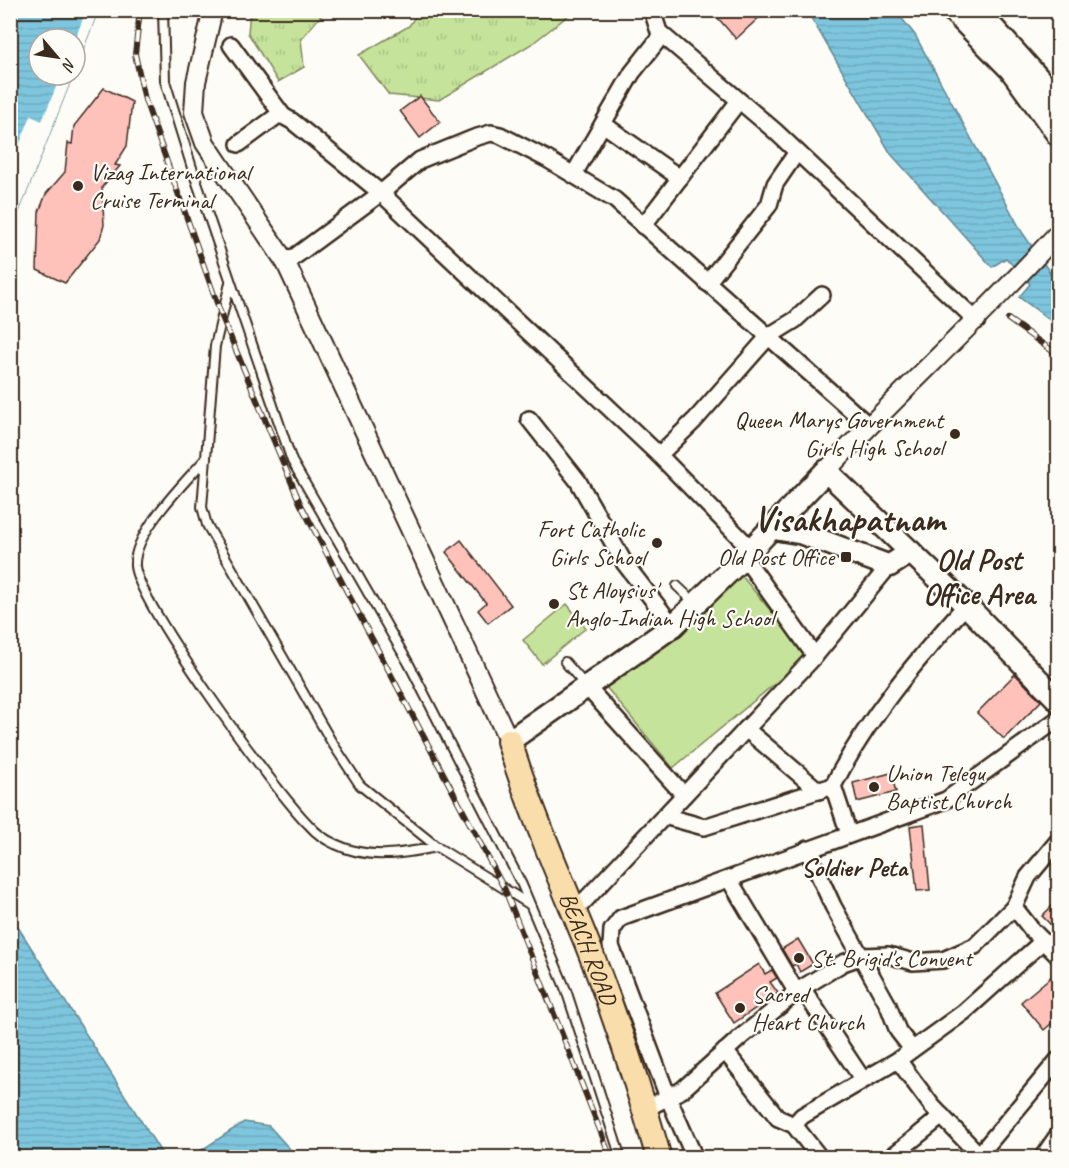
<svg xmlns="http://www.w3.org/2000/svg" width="1069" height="1168" font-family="Caveat,sans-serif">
<defs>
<pattern id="grass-tufts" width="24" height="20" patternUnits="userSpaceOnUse" patternTransform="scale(1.5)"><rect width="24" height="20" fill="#c5e39b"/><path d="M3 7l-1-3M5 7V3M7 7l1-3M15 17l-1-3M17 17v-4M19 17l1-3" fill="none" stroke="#aac385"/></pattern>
<pattern id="water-rules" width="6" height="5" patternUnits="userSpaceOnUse" patternTransform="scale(1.5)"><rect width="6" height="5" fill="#7dc6de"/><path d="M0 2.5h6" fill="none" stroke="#6daabe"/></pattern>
</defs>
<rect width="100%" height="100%" fill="#fdfcf7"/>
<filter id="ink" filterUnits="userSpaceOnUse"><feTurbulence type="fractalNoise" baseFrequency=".0167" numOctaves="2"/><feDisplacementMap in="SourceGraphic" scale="12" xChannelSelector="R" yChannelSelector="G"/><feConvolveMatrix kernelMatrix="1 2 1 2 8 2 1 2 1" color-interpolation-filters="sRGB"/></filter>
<g filter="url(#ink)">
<g fill="url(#grass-tufts)" stroke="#80865c" stroke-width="1.5">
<path d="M250 10 325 11 301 39 304 67 278 82 248 33Z"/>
<path d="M419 11H574L533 43 439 100 389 95 359 55 409 26Z"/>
</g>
<g fill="#c5e39b" stroke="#80865c" stroke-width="1.5">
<path d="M741 575 808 656 673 768 606 687Z"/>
<path d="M567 604 586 628 542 664 523 640Z"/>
</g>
<g fill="url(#water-rules)" stroke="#638891" stroke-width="1.5">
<path d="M11 11H98L75 70V39H39V75H73L11 232Z"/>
<path d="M807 11H896L915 35 1022 232 1058 284V326L1019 297 1030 284 1006 258 992 267 891 154Z"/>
<path d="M11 916 164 1157H11Z"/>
<path d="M244 1122 269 1126 297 1157H191Z"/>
</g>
<g fill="#fdfcf7">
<path d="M86 11H98L75 70V39Z"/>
<path d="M61 75H73L11 232V165L31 116 42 121Z"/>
</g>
<g fill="#fec2bb" stroke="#3b2a1e" stroke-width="1.5">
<path d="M711 10H767L736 39Z"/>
<path d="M104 88 132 102 127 146 115 165 120 166 102 187 104 225 100 239 65 283 37 270 39 212 46 194 65 172 68 143 72 144 74 126Z"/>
<path d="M420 96 440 122 420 138 400 111Z"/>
<path d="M461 540 511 605 488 623 478 610 486 603 446 552Z"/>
<path d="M1015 674 1041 701 1004 739 977 713Z"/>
<path d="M891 773 896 792 857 802 853 783Z"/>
<path d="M924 824 930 890 917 891 910 826Z"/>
<path d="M1059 899V933L1042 916Z"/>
<path d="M798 939 813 964 800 972 796 964 792 966 782 949Z"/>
<path d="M759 964 765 974 772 970 777 978 770 982 778 993 734 1023 715 993Z"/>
<path d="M1059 970V1017L1044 1030 1021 1002Z"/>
</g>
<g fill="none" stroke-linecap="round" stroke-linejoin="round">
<defs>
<g id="service">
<path d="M163 10 165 81 193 171 292 461 409 664 522 885 566 990 621 1158"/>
<path d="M230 283 215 346 202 507 207 525 331 741 360 785 437 847 529 904"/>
<path d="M206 458C185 483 133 532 135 566 138 603 276 793 309 825 315 832 326 840 335 844 368 860 401 854 437 847"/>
<path d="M677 586 694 602"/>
<path d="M565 662 586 686"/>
</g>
<g id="minor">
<path d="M652 10 659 32 775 131 977 321"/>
<path d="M231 45 283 116"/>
<path d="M603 124 680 178"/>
<path d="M239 144 277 116H283L292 121 381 193 659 455 751 549"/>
<path d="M574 174 632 73 662 35"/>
<path d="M643 226 738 102"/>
<path d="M286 263 381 193 420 160 474 138 491 133 500 135 547 159 615 200 868 425"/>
<path d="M707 283 769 205 775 184 797 152"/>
<path d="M529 419 578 481 625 564 673 626"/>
<path d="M659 455 695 420 769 336 795 320 822 295"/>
<path d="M744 557 815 656"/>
<path d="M587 687 684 795"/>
<path d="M746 729 819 791"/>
<path d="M664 816 704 827 833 786"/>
<path d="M849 834 833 786C867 718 916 661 966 605"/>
<path d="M1058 841 1028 877 1014 907 1032 930 1058 956"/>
<path d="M807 849 833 906 888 1005 898 1031 912 1049"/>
<path d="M729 879 797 993"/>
<path d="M574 912 815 656 889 566"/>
<path d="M802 988 863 1080"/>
<path d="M725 1051 778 1118 794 1125 820 1158"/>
<path d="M898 1060 932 1106 982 1158"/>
<path d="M645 1109 682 1090 742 1036 802 988 843 963 863 956 888 955 913 962 943 960 975 946 1014 907"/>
<path d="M794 1125 802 1116 898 1060 964 1012 1043 941"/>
<path d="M979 1155 1058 1060"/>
<path d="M694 1156 668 1097 611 946 612 930 621 918 946 800 1058 719"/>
<path d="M890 1158 942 1116"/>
<path d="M1042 1158 1058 1135"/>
</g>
<g id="tertiary">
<path d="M213 10 196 82 194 112 205 143 286 263 509 741"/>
<path d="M826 471C902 390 984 315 1058 233"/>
</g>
<g id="secondary">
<path d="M952 10 1011 70 1058 135"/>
<path d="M977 10 1058 100"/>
<path d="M771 528 801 533 889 566 911 552"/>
<path d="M509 741 673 626 744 557 826 471 966 605 1058 700"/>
</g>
<g id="primary">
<path id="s1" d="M509 741C530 809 559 875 586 941 614 1011 638 1085 659 1158"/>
</g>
</defs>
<use href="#service" stroke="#3b2a1e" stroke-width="12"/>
<use href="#minor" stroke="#3b2a1e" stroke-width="20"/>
<use href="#tertiary" stroke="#3b2a1e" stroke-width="22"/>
<use href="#secondary" stroke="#3b2a1e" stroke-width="26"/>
<use href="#primary" stroke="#3b2a1e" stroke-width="28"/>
<use href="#service" stroke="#fdfcf7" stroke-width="8"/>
<use href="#minor" stroke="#fdfcf7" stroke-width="15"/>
<use href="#tertiary" stroke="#fdfcf7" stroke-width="18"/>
<use href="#secondary" stroke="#fdfcf7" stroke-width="21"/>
<use href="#primary" stroke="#f9deab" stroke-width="24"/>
<defs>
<g id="rail">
<path d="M140 10 135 54 145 100 222 317 300 503 505 890 611 1158"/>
<path d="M1008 319 1058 355"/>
</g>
</defs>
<use href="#rail" stroke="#3b2a1e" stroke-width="6"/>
<use href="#rail" stroke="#fdfcf7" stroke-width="4" stroke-dasharray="11" stroke-linecap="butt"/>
</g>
</g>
<g fill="#3b2a1e" stroke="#fdfcf7" stroke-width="2">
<circle cx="78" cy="186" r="6"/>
<circle cx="955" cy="434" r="6"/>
<circle cx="657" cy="543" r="6"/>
<rect x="840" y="551" width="12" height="12" rx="3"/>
<circle cx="554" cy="604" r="6"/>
<circle cx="874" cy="787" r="6"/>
<circle cx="799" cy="958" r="6"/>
<circle cx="740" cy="1008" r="6"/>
</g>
<g text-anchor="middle" stroke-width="4.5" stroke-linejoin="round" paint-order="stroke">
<g font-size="24" fill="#3b2a1e" stroke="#fdfcf7" text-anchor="start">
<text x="90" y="180">Vizag International<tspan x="90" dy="28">Cruise Terminal</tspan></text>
<text x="943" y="428" text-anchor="end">Queen Marys Government<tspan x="943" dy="28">Girls High School</tspan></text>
<text x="645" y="537" text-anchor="end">Fort Catholic<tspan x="645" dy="28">Girls School</tspan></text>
<text x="834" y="565" text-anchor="end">Old Post Office</text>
<text x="566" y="598">St Aloysius'<tspan x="566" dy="28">Anglo-Indian High School</tspan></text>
<text x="886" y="781">Union Telegu<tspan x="886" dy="28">Baptist Church</tspan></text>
<text x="811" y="966">St. Brigid's Convent</text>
<text x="752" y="1002">Sacred<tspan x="752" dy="28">Heart Church</tspan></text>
</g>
<g font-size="24" fill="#3b2a1e" stroke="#fdfcf7">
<text dy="8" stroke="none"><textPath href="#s1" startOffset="222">BEACH ROAD</textPath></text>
</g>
<g font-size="26" font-weight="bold" fill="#3b2a1e" stroke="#fdfcf7">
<text x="854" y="876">Soldier Peta</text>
</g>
<g font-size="30" font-weight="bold" fill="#3b2a1e" stroke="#fdfcf7">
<text x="979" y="570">Old Post<tspan x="979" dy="34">Office Area</tspan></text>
</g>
<g font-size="36" font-weight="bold" fill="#3b2a1e" stroke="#fdfcf7">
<text x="849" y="531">Visakhapatnam</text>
</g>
</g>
<rect width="1069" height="1168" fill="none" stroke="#fdfcf7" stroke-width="36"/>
<rect x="18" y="18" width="1033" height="1132" fill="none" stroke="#3b2a1e" stroke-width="2" filter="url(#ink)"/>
<g transform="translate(57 57) rotate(119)"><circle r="28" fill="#fdfcf7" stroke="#afa8a0" stroke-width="1.5"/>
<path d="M0-4.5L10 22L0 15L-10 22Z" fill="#3b2a1e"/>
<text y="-9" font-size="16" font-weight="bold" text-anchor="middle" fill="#3b2a1e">N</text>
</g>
</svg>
